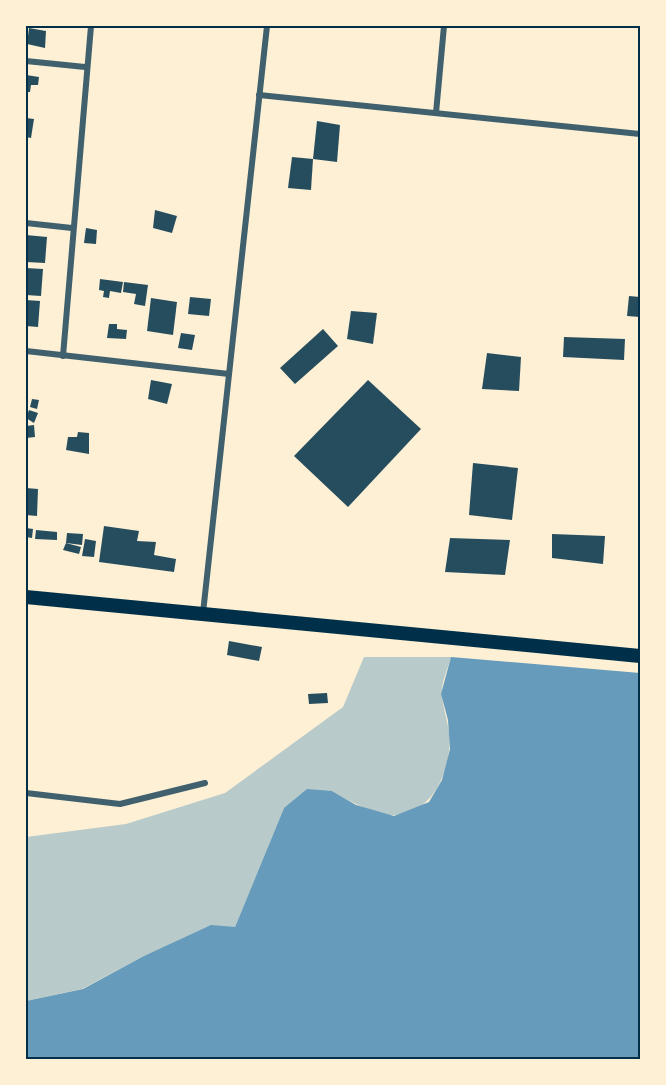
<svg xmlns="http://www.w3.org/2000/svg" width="666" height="1085" font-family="'Playfair Display',serif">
<rect width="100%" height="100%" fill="#fdf0d5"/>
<path fill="#b9caca" d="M364 657H451C448 668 440 685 442 697 444 714 452 732 449 751 444 783 431 810 396 815 379 818 347 800 332 791L284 808 235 927 142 957 82 989 26 1001V837L126 824 225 793 343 707Z"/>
<path fill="#669bbc" d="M451 657 640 673V1059H26V1001L83 989 142 957 211 925 235 927 284 808 307 789 332 791 356 805 394 816 429 802 442 780 450 749 448 720 441 694Z"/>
<g fill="#264d5e">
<path d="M29 28 46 31 45 48 27 44Z"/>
<path d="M26 75 39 77 38 85H31L30 92H26Z"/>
<path d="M26 118 34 119 31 138 26 137Z"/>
<path d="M317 121 340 125 337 162 313 159Z"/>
<path d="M292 157 313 159 311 190 288 188Z"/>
<path d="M155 210 177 216 172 233 153 228Z"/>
<path d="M86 228 97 230 96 244 84 243Z"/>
<path d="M26 235 47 237 45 263 26 262Z"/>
<path d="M26 268 43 269 41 296 26 295Z"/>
<path d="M100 279 123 282 121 293 110 291 109 298 103 297 104 291 99 290Z"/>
<path d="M124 282 148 285 145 306 134 304 136 294 123 292Z"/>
<path d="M629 296 640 297V317L627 316Z"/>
<path d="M190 297 211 299 209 316 188 314Z"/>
<path d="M151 298 177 302 173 335 147 331Z"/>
<path d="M26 300 40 301 38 327 26 326Z"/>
<path d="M351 311 377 313 373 344 347 339Z"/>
<path d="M109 324H117V329L127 330 126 339 107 338Z"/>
<path d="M323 329 338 346 295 384 280 368Z"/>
<path d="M181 333 195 335 192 350 178 348Z"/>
<path d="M564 337 625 339 624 360 563 357Z"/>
<path d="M487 353 521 357 519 391 482 389Z"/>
<path d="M151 380 172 384 167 404 148 399Z"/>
<path d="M368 380 421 429 348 507 294 456Z"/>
<path d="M32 399 39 400 37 409 30 407Z"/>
<path d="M29 410 38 413 34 423 26 418Z"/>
<path d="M34 425 35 437 26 438V426Z"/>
<path d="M78 432 89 433V454L66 450 68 437H77Z"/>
<path d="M473 463 518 468 512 520 469 515Z"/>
<path d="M26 488 38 489 37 516 26 515Z"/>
<path d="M104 526 139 531 137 541 156 542 154 555 176 559 174 572 99 562Z"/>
<path d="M26 528 33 529 32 538 26 537Z"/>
<path d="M36 530 57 532V540L35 539Z"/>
<path d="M67 533 83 534 82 545 66 543Z"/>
<path d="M552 534 605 536 603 564 552 558Z"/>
<path d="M450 538 510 540 505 575 445 572Z"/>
<path d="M85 539 96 541 94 557 82 556Z"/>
<path d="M66 543 81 547 79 554 63 550Z"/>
<path d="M229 641 262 647 259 661 227 655Z"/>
<path d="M327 693 328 703 309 704 308 694Z"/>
</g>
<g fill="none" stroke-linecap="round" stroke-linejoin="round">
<g stroke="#3f606c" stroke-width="6">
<path d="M26 61 85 67"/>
<path d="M259 95 640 134"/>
<path d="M436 113 444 26"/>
<path d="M26 223 72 228"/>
<path d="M26 351 229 374"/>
<path d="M63 356 91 26"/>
<path d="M203 613 267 26"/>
<path d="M26 793 120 804 205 783"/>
</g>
<path stroke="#003049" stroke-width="14" d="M26 597 640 656"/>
</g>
<rect width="666" height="1085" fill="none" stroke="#fdf0d5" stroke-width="54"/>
<rect x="27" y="27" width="612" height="1031" fill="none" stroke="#003049" stroke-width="2"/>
</svg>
